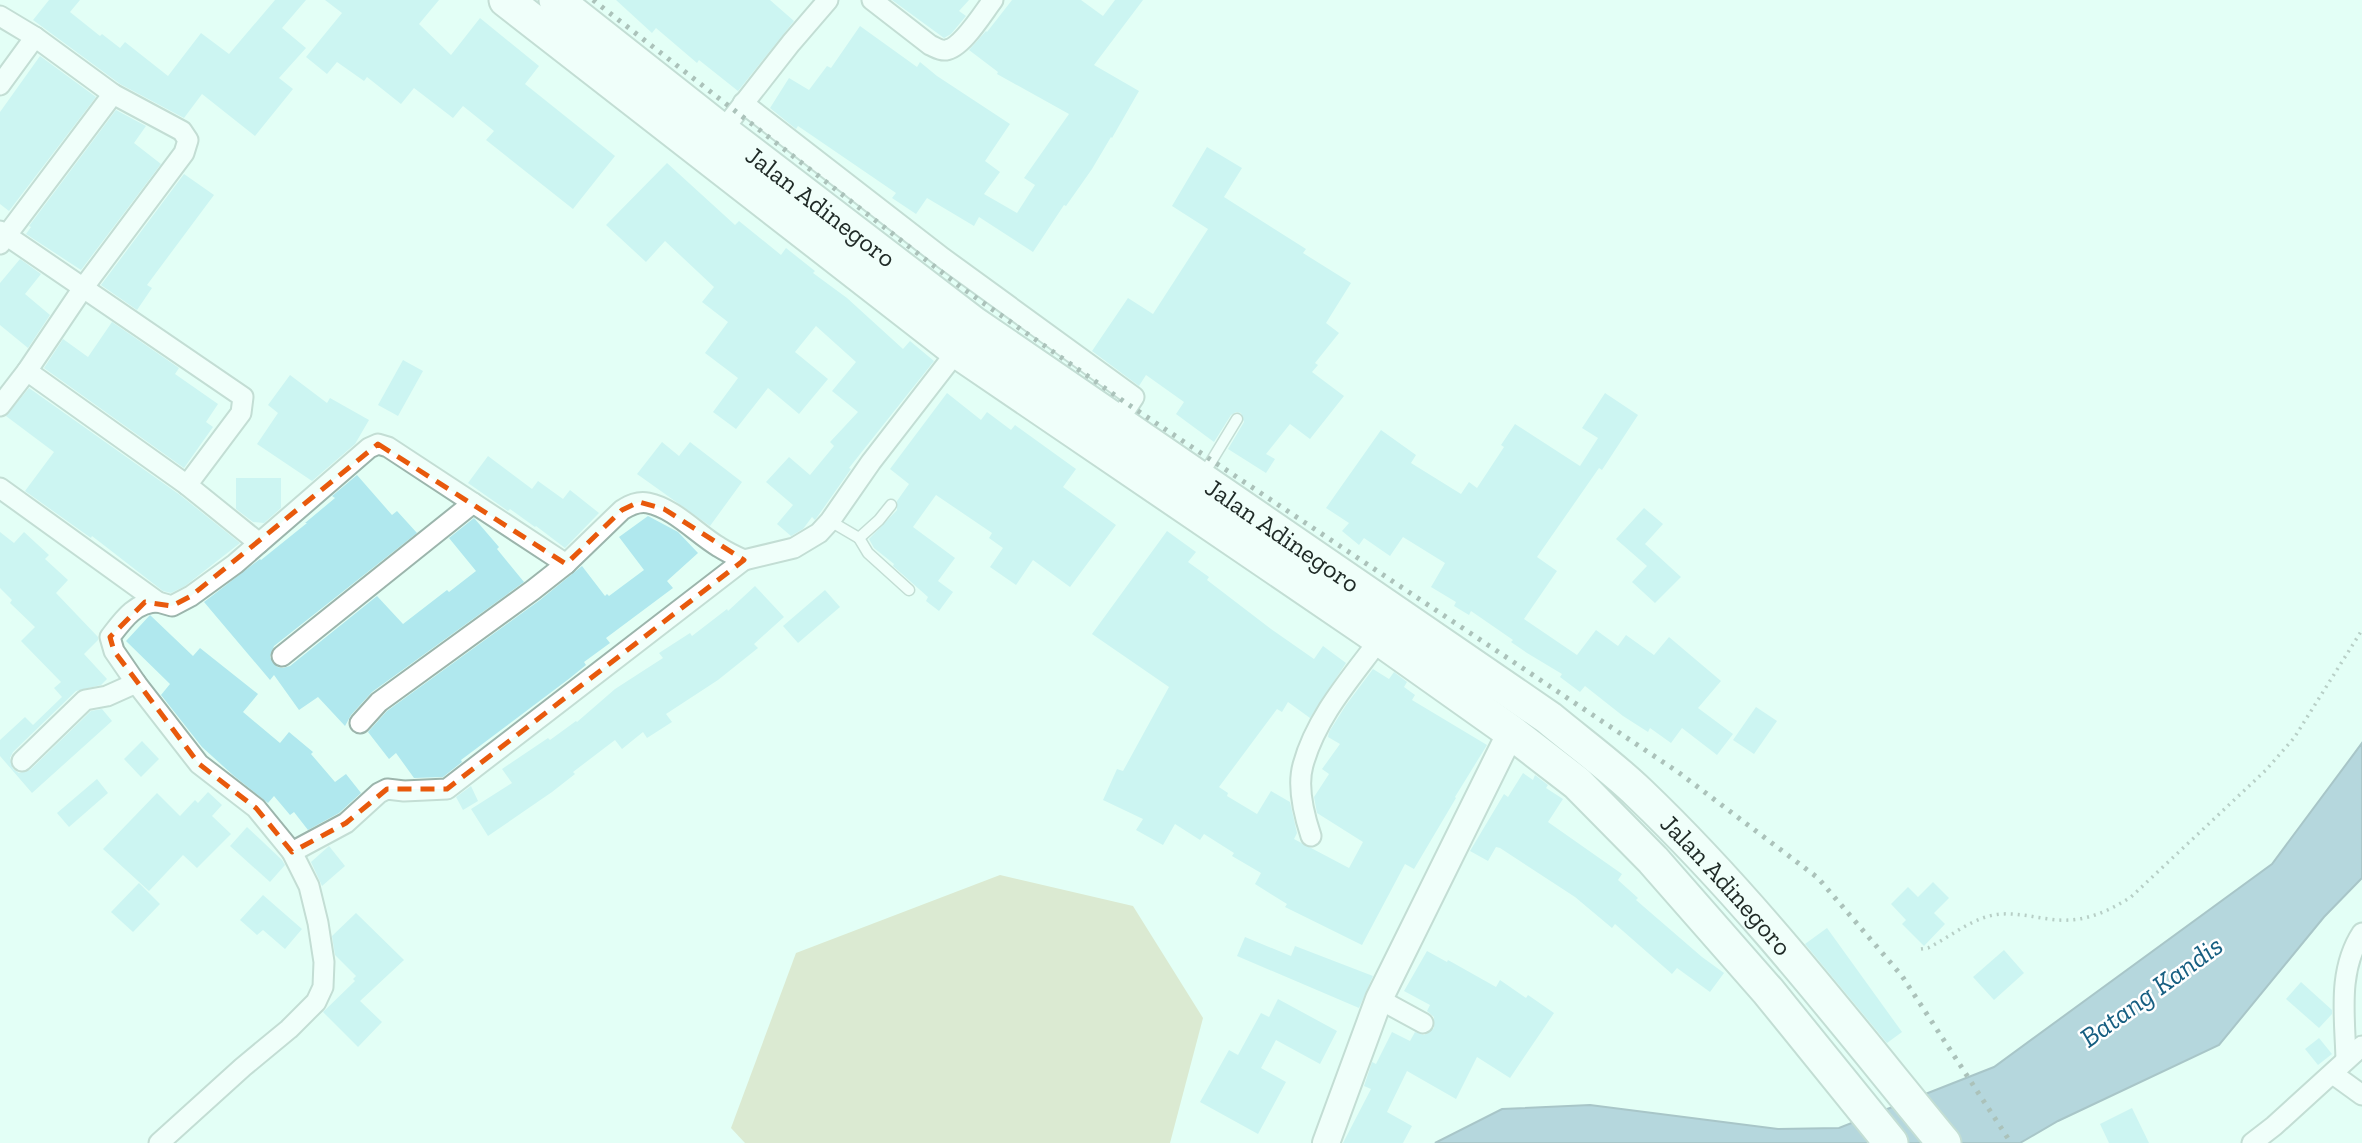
<svg xmlns="http://www.w3.org/2000/svg" width="2362" height="1143" font-family="'Zilla Slab',serif">
<rect width="100%" height="100%" fill="#e3fff5"/>
<path fill="#d0d1a6" d="M1000 875 1133 906 1203 1018 1170 1143H745L731 1128 796 953Z"/>
<path fill="#7da6bf" stroke="#618191" stroke-width="2" d="M2362 743V878L2324 917 2219 1045 2058 1121 2020 1143H1435L1502 1109 1590 1105 1778 1129 1839 1128 1994 1067 2272 864Z"/>
<g fill="#b0e8ee">
<path d="M49 0H80L70 12 100 36 102 34 120 48 125 42 168 76 201 33 229 54 275 0H306L282 28 306 48 279 78 293 89 255 136 202 94 184 118 120 84 33 20Z"/>
<path d="M325 0H439L419 24 451 55 480 18 539 66 525 84 615 156 573 209 486 140 494 131 463 106 453 118 414 88 401 104 367 77 364 81 337 62 327 74 306 57 342 13Z"/>
<path d="M616 0H770L794 21 738 91 699 60 697 63 656 28 652 33Z"/>
<path d="M892 0H969L959 11 966 16 951 34 944 38Z"/>
<path d="M1012 0H1081L1103 16 1115 0H1143L1094 65 1139 91 1112 138 1111 137 1092 169 1066 206 1064 205 1033 252 979 217 974 226 927 198 916 214 892 198 896 193 798 126 796 129 770 108 789 78 809 90 827 66 831 68 860 26 917 67 920 62 937 76 1010 124 985 161 1000 172 984 194 1017 213 1035 185 1024 178 1069 114 997 74 998 72 969 50 986 31 987 32Z"/>
<path d="M40 56 96 97 9 211 0 204V112Z"/>
<path d="M116 110 146 126 134 143 161 164 81 270 26 234 31 227 29 226Z"/>
<path d="M1207 147 1242 168 1224 197 1306 249 1303 253 1351 283 1326 323 1339 333 1315 363 1318 365 1312 372 1344 396 1310 439 1290 424 1266 454 1275 459 1266 473 1228 449 1244 422 1241 413 1236 412 1231 415 1214 442 1176 414 1184 402 1146 375 1139 386 1092 351 1128 298 1153 314 1208 229 1172 206Z"/>
<path d="M667 163 735 225 739 221 781 255 786 248 815 271 813 273 847 298 903 349 910 341 934 361 849 468 851 469 820 513 815 520 812 517 803 529 791 536 777 524 793 505 766 482 789 457 810 475 834 446 830 442 858 412 832 391 856 362 816 326 795 352 828 379 799 414 768 388 736 429 713 412 738 378 705 353 728 322 702 302 714 287 665 241 646 262 606 225Z"/>
<path d="M184 174 214 195 147 285 152 288 137 310 101 285Z"/>
<path d="M20 259 41 274 25 294 50 315 28 348 0 325V283Z"/>
<path d="M112 322 179 368 175 374 218 404 206 422 213 427 184 468 44 368 63 339 88 357Z"/>
<path d="M403 360 423 371 398 416 378 405Z"/>
<path d="M290 375 327 403 330 398 369 420 355 444 312 481 257 444 278 413 268 405Z"/>
<path d="M29 388 180 495 240 543 185 586 171 593 163 591 92 536 91 538 25 491 54 452 6 416Z"/>
<path d="M947 393 981 420 987 412 1011 430 1015 425 1076 469 1063 487 1116 525 1070 587 1033 560 1016 585 990 567 1003 548 989 538 992 533 936 495 913 527 955 558 938 581 953 592 939 611 926 601 928 597 893 566 894 564 874 548 869 539 897 510V501L909 484 890 469Z"/>
<path d="M1605 393 1638 415 1602 470 1599 468 1537 557 1557 571 1524 619 1577 655 1596 630 1618 646 1626 635 1654 655 1669 637 1721 681 1698 708 1733 734 1717 755 1682 728 1671 743 1650 728 1648 732 1623 716 1585 686 1580 692 1560 677 1562 674 1527 653 1511 642 1513 640 1471 611 1469 615 1454 606 1456 602 1431 587 1445 563 1403 537 1390 556 1364 538 1359 545 1342 531 1349 523 1326 508 1381 430 1416 455 1411 463 1461 494 1469 482 1477 488 1504 447 1501 445 1515 424 1580 466 1598 438 1582 428Z"/>
<path d="M662 442 679 456 690 442 742 482 710 526 637 474Z"/>
<path d="M488 456 532 489 538 481 563 499 570 490 599 513 565 548 536 526 535 527 510 509 508 511 468 483Z"/>
<path d="M357 475 392 515 397 511 417 533 274 646 270 657 277 667 283 668 290 666 377 596 403 624 447 590 449 592 476 571 449 538 474 518 499 547 497 549 524 582 372 692 351 715 345 726 318 697 299 710 274 675 270 680 204 602 260 559 261 560 307 523H305L335 498 332 496Z"/>
<path d="M236 478H281V508L264 523 253 522 236 509Z"/>
<path d="M1644 508 1663 524 1645 544 1681 577 1655 603 1632 582 1647 566 1616 539Z"/>
<path d="M648 516 678 532 698 553 667 581 673 588 606 638 610 643 584 662 586 665 570 678 461 760 462 762 443 777 414 778 396 753 389 759 368 732 387 711 540 600 582 566 605 596 607 594 609 596 644 570 619 537Z"/>
<path d="M1167 531 1196 552 1188 562 1209 577 1207 580 1271 629 1314 659 1323 646 1346 663 1310 718 1288 702 1282 712 1277 709 1219 787 1228 793 1227 796 1257 814 1271 791 1290 802 1297 833 1294 839 1349 868 1363 842 1317 813 1314 797 1329 774 1322 769 1340 744 1328 737 1329 732 1346 705 1373 669 1389 679 1394 672 1407 682 1404 687 1415 695 1412 700 1487 745 1455 797 1456 798 1414 869 1405 864 1362 945 1285 907 1287 904 1255 884 1261 873 1232 856 1234 853 1204 834 1200 840 1175 824 1163 845 1136 830 1143 819 1103 800 1117 769 1123 771 1169 687 1092 634Z"/>
<path d="M0 532 14 543 24 532 49 555 45 559 68 580 56 593 98 637V640L84 654 107 679 101 685 76 691 13 752 10 758 13 769 19 773 30 770 91 711 102 709 112 721 32 793 0 756V740L25 717 33 725 62 697 54 688 61 682 21 641 35 627 10 603 12 600 0 588Z"/>
<path d="M755 586 784 617 754 644 758 648 718 680 666 714 672 722 647 738 643 732 622 749 615 740 573 772 575 774 552 792 488 836 471 809 512 783 502 769 548 738 550 740 576 721 577 722 615 689 663 658 659 653 690 633 692 636 727 609 728 611Z"/>
<path d="M825 590 840 607 798 643 783 626Z"/>
<path d="M150 615 193 656 200 648 258 694 243 712 280 743 289 732 313 752 311 754 335 782 346 774 361 793 339 813 308 830 294 812 290 815 274 796 268 803 234 776 202 747 161 695 170 684 126 641Z"/>
<path d="M1756 707 1777 721 1754 754 1733 740Z"/>
<path d="M142 741 159 759 141 777 124 759Z"/>
<path d="M1523 773 1533 780 1535 775 1548 785 1546 788 1563 799 1548 822 1622 874 1618 880 1638 898 1636 900 1702 957 1724 973 1710 992 1677 968 1672 974 1615 924 1612 928 1575 897 1500 848 1496 847 1488 861 1470 851 1504 794 1508 797Z"/>
<path d="M97 779 108 793 69 827 57 813Z"/>
<path d="M471 786 478 801 463 810 456 797Z"/>
<path d="M208 792 222 805 212 816 231 834 197 868 183 855 149 891 103 849 157 793 180 816 195 800 198 803Z"/>
<path d="M247 827 282 860 285 865 270 882 230 846Z"/>
<path d="M329 846 345 866 322 886 311 862Z"/>
<path d="M1933 882 1949 898 1934 913 1945 924 1924 946 1902 924 1906 920 1891 904 1908 887 1918 897Z"/>
<path d="M139 883 160 904 133 932 111 912Z"/>
<path d="M263 895 302 929 285 949 263 930 257 935 240 920Z"/>
<path d="M356 913 404 960 360 1001 382 1022 358 1047 323 1012 355 981 353 979 356 976 335 955 332 936Z"/>
<path d="M1827 928 1902 1032 1887 1043 1805 944Z"/>
<path d="M1245 937 1291 956 1295 946 1373 976 1359 1008 1237 956Z"/>
<path d="M2004 950 2024 973 1994 1000 1973 977Z"/>
<path d="M1427 951 1447 962 1448 960 1496 987 1500 980 1526 998 1528 995 1554 1013 1510 1078 1477 1057 1456 1099 1407 1071 1387 1112 1412 1126 1403 1143H1343L1371 1089 1364 1086 1372 1062 1376 1064 1392 1032 1410 1041 1415 1032 1424 1035 1434 1028V1017L1427 1011 1430 1005 1404 991Z"/>
<path d="M2301 982 2332 1010V1014L2319 1028 2286 999Z"/>
<path d="M1278 999 1337 1031 1320 1064 1276 1040 1261 1068 1286 1082 1258 1134 1200 1102 1229 1050 1238 1055 1261 1013 1269 1017Z"/>
<path d="M2319 1038 2332 1054 2318 1065 2305 1049Z"/>
<path d="M2132 1108 2149 1143H2109L2100 1124Z"/>
</g>
<g fill="none" stroke-linecap="round" stroke-linejoin="round">
<defs>
<g id="lane">
<path d="M1203 475 1237 419"/>
<path d="M830 521 859 538 879 520 891 505"/>
<path d="M859 538 868 553 909 590"/>
</g>
<g id="street">
<path d="M872 0 930 45C935 47 940 51 946 50 962 48 983 13 993 0"/>
<path d="M0 16 35 37 113 94 182 131 188 140 184 153 83 288 27 371 0 406"/>
<path d="M0 85 35 37"/>
<path d="M743 103 943 258 1134 397 1118 421"/>
<path d="M722 131 791 43 828 0"/>
<path d="M0 231 243 397 241 413 187 485"/>
<path d="M0 244 113 94"/>
<path d="M27 371 187 485 259 543"/>
<path d="M0 488 158 602 172 606 191 596 235 564 369 448 378 444 388 447 566 564"/>
<path d="M158 602C135 602 123 620 110 637L114 651 136 683 199 764 256 808 292 852 309 886 318 923 324 962 323 987 316 1002 289 1029 243 1067 159 1143"/>
<path d="M282 656 473 503"/>
<path d="M360 723 379 702 533 590 566 564 622 510C630 505 638 501 648 503 674 508 697 534 719 547 727 552 735 556 744 560L794 548 819 533 830 521 871 462 957 351"/>
<path d="M22 761 85 700 107 696 136 683"/>
<path d="M1311 836C1304 815 1297 786 1303 765 1316 717 1351 678 1380 639"/>
<path d="M292 852 346 823 379 793 387 789 404 791 447 789 744 560"/>
<path d="M1379 999 1423 1023"/>
<path d="M2346 1060C2345 1017 2337 971 2362 933"/>
<path d="M2333 1074 2362 1095"/>
<path d="M2252 1143 2274 1126 2362 1046"/>
</g>
<path id="secondary" d="M1326 1143 1379 999 1511 732"/>
<g id="highway">
<path d="M506 0 957 351 1380 639 1511 732 1577 783 1653 860 1768 991 1891 1143"/>
<path id="s1" d="M556 0 722 131 973 323 1549 718C1579 743 1611 766 1639 793 1751 900 1846 1024 1944 1143"/>
</g>
</defs>
<use href="#lane" stroke="#9cb5ac" stroke-width="13"/>
<use href="#street" stroke="#9cb5ac" stroke-width="23"/>
<use href="#secondary" stroke="#9cb5ac" stroke-width="30"/>
<use href="#highway" stroke="#9cb5ac" stroke-width="37"/>
<path stroke="#81948d" stroke-width="3.5" stroke-dasharray="2 5" stroke-linecap="butt" d="M1921 949 1928 948C1952 936 1974 916 2001 914 2018 913 2033 917 2049 919 2080 924 2106 913 2131 897L2266 770 2294 738 2362 630"/>
<use href="#lane" stroke="#fff" stroke-width="10"/>
<use href="#street" stroke="#fff" stroke-width="19"/>
<use href="#secondary" stroke="#fff" stroke-width="26"/>
<use href="#highway" stroke="#fff" stroke-width="33"/>
<path stroke="#667871" stroke-width="5" stroke-dasharray="3.5 7" stroke-linecap="butt" d="M593 0 962 288 1129 405 1678 772 1818 878 1902 976 2011 1143"/>
</g>
<path d="M0 0H2362V1143H0ZM378 444 566 564 622 510 639 502 664 509 744 560 447 789H387L346 823 292 852 256 808 199 764 114 651 110 637 145 602 172 606 191 596Z" fill="#e3fff5" fill-opacity=".55" fill-rule="evenodd"/>
<path fill="none" stroke="#e8590c" stroke-width="5" stroke-dasharray="14 9" stroke-linejoin="round" d="M378 444 566 564 622 510 639 502 664 509 744 560 447 789H387L346 823 292 852 256 808 199 764 114 651 110 637 145 602 172 606 191 596Z"/>
<g text-anchor="middle" stroke-width="5" stroke-linejoin="round" paint-order="stroke">
<g font-size="26" fill="#202b27" stroke="#fff">
<text dy="9" stroke="none"><textPath href="#s1" startOffset="336">Jalan Adinegoro</textPath></text>
<text dy="9" stroke="none"><textPath href="#s1" startOffset="903">Jalan Adinegoro</textPath></text>
<text dy="9" stroke="none"><textPath href="#s1" startOffset="1470">Jalan Adinegoro</textPath></text>
</g>
<g font-size="28" font-style="italic" fill="#165e81" stroke="#fff">
<text transform="translate(2151 991) rotate(-36)" y="10">Batang Kandis</text>
</g>
</g>
</svg>
